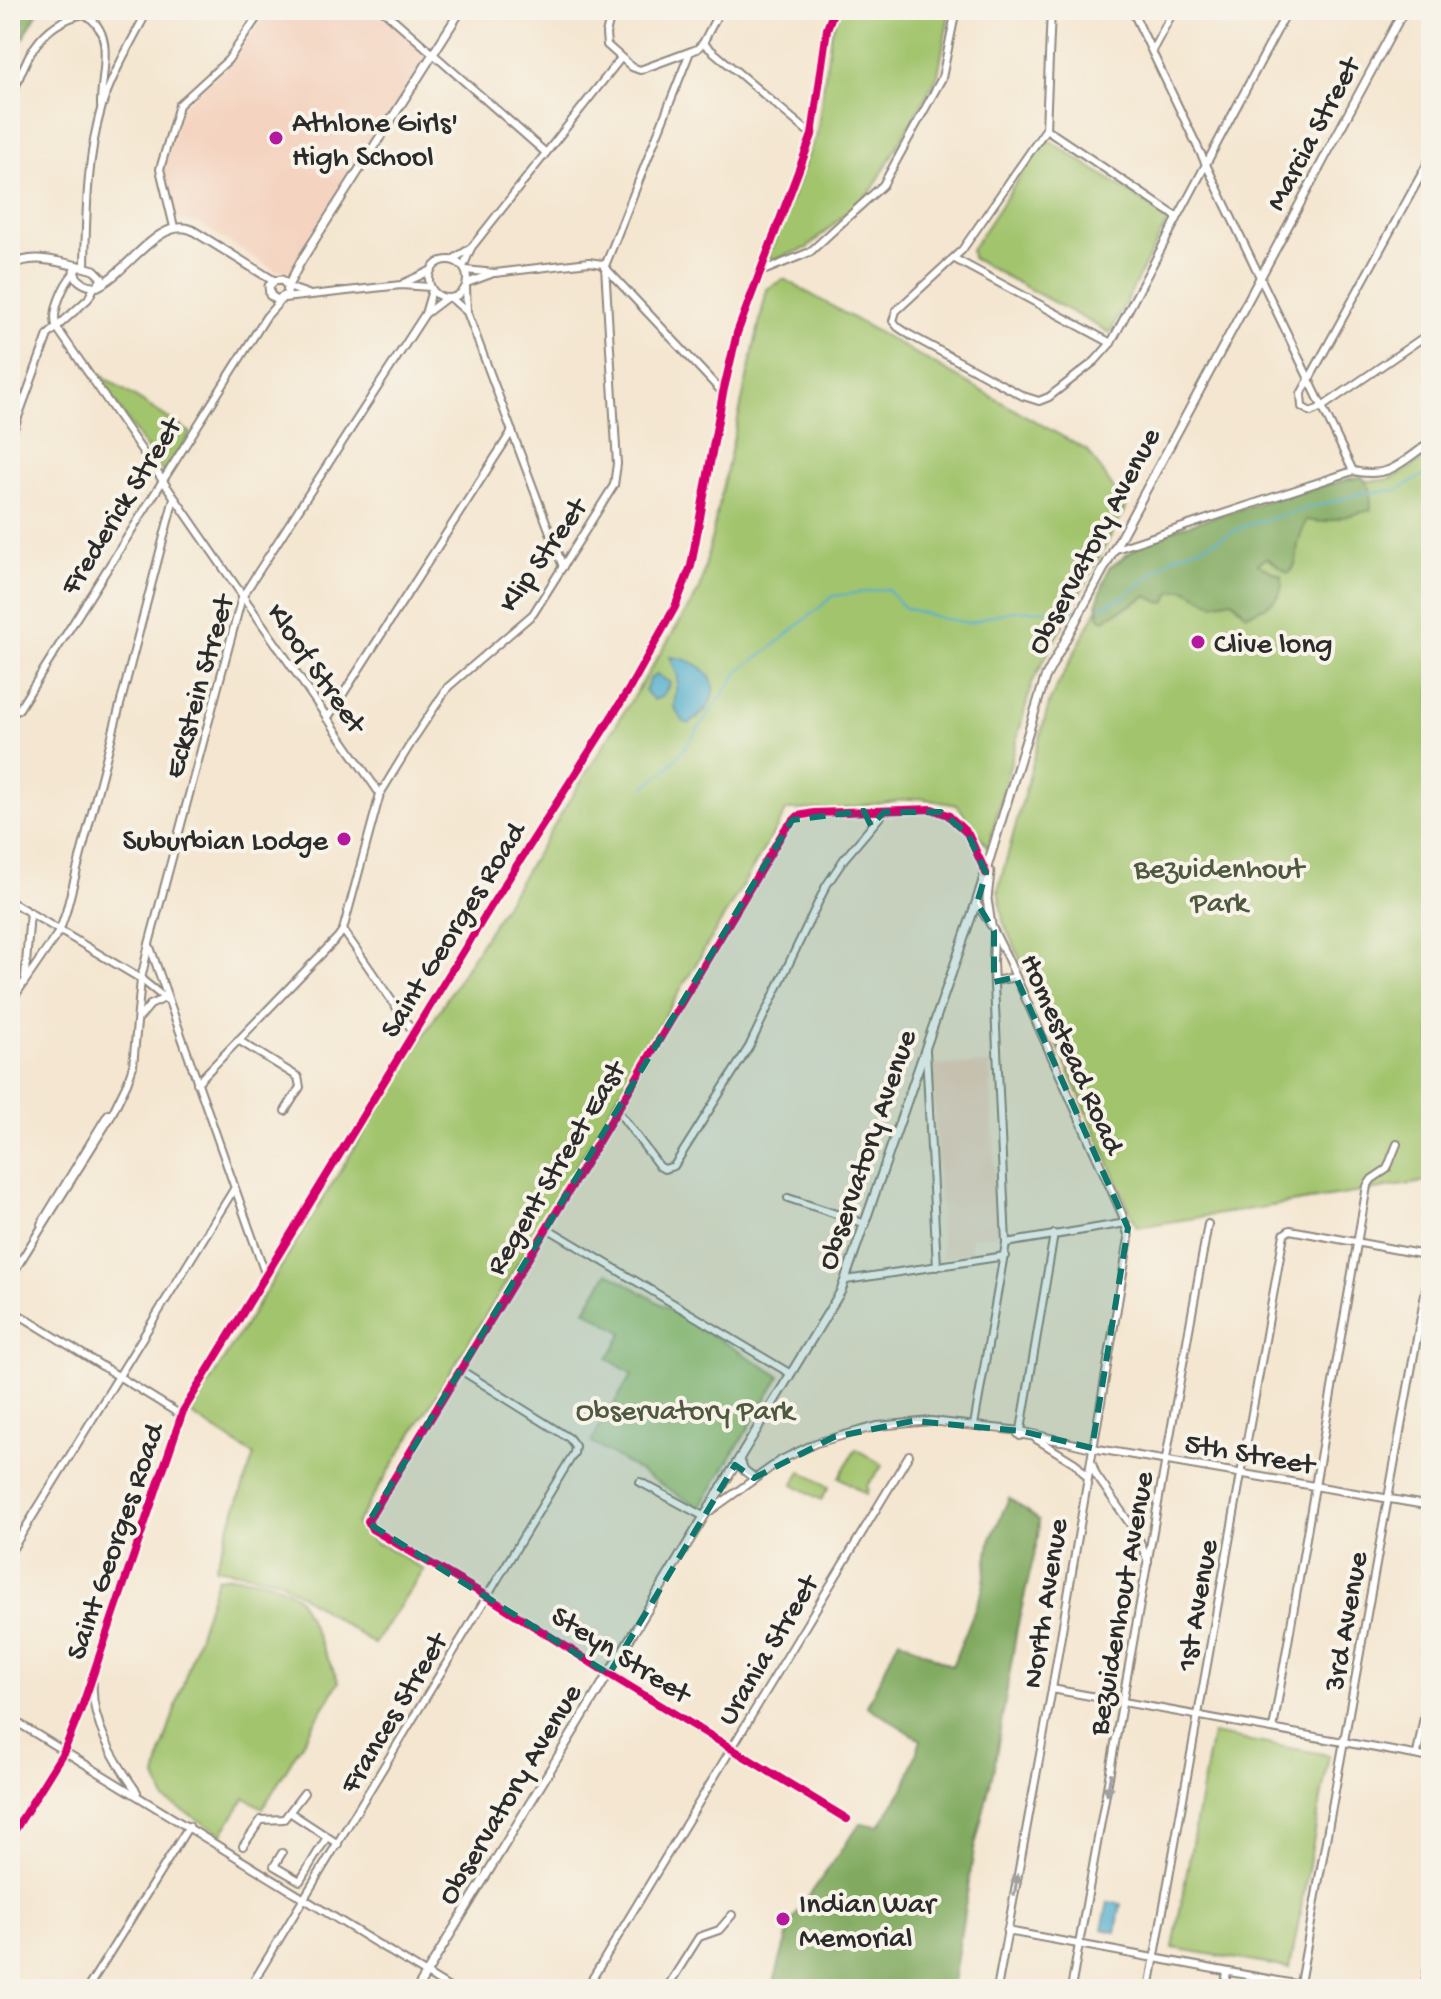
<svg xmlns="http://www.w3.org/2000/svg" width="1441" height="1999" font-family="'Gochi Hand',sans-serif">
<rect width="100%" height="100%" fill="#f7f3e8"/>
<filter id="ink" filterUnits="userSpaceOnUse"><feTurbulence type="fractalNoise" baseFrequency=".0125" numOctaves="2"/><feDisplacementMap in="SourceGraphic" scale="16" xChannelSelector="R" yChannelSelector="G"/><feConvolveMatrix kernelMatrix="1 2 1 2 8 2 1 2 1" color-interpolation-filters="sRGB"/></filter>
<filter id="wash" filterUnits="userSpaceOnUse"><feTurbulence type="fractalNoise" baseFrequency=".006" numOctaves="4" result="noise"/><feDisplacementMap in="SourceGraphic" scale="32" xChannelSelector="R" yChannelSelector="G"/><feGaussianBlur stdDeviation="1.8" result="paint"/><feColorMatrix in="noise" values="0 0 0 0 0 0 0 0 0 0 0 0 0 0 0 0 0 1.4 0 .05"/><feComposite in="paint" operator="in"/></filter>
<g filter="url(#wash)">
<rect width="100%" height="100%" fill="#f4e6d0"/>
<g fill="#f4d3c0">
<path d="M268 10H378L430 54 298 271H276L201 225 177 219 163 170 182 106 229 65Z"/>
<path d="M990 1064 998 1236 971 1237V1253L942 1258 932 1066Z"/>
</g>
<g fill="#a2c46d" stroke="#66784c" stroke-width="2">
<path d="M839 10H950L938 75 872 190 807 248 773 260 769 258 770 253 817 133 831 33Z"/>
<path d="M1049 140 1169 218 1110 333 972 258 971 250 1037 151Z"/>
<path d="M784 279 1088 451 1126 507 1032 683 988 848 957 805 919 798 837 809 787 810 532 1241 356 1524 376 1544 383 1545 424 1570 374 1644 277 1579 215 1568 254 1455 190 1414 700 589 767 289Z"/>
<path d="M93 370 191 433 164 474Z"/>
<path d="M1431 453V1181L1137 1227 1003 921 998 890 1050 700 1125 555 1350 478C1390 487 1399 475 1431 453Z"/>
<path d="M608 1272 780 1376 700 1508 591 1442 632 1374 608 1359 623 1333 585 1310Z"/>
<path d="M856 1449 883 1465 866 1487 868 1489 866 1494 839 1477Z"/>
<path d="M801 1471 829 1487 821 1500 793 1484Z"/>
<path d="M230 1576C255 1580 283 1580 300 1601L339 1682 263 1808 245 1798 222 1834 165 1800 156 1778 162 1750 217 1578Z"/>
<path d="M1212 1734 1329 1755 1290 1968 1173 1948Z"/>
</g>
<g fill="#81aa60" stroke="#566a46" stroke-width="2">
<path d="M10 10H39L10 62Z"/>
<path d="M1362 476 1370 488 1371 510 1323 522 1306 520C1304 528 1301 534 1299 541 1295 554 1300 564 1288 573L1267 558 1257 564 1281 576C1287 599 1264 609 1246 614L1232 600 1213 604 1185 589 1171 592 1167 601 1161 603 1147 596 1103 620 1099 616 1097 602 1109 568 1155 535 1281 496Z"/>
<path d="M1009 1498 1039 1520 1038 1538 1017 1628 994 1768 974 1850 952 1989H772L791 1922 860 1823 879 1826 905 1786 921 1740 867 1706 899 1639 952 1666 983 1589 990 1541Z"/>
</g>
<g fill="#4daccc" stroke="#3c6c7c" stroke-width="2">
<path d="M670 657C716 661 730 697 689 724L683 722 674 707 678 677Z"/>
<path d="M657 674 670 683 663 696 654 700 645 691 650 679Z"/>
<path d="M1108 1902 1121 1904 1116 1932 1102 1929Z"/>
</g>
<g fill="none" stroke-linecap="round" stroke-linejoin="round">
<g stroke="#4daccc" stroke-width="2">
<path d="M1101 607 1122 598 1175 556 1204 546 1247 525 1363 493 1398 490 1431 471"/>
<path d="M644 787 664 772 683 750 740 670 770 649 833 596 887 589 905 608 944 619 970 623 997 614 1015 611 1076 610"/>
<path d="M1425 1748 1431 1728"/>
</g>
</g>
</g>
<g filter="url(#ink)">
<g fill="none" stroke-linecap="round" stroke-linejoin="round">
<defs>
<g id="minor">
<path d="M383 10 546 153"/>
<path d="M612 10 606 34 607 45 632 67 640 70 697 49 703 43 720 10"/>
<path d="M1051 10 1046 129 962 250 896 311 893 321 898 327 910 335 1023 396 1039 401 1049 397 1095 361 1111 343 1288 10"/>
<path d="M1132 10 1353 471"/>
<path d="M1426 10 1431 17"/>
<path d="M703 43 812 135"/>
<path d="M1153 49 1174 10"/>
<path d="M10 103C23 63 38 23 84 14 118 33 100 74 101 106"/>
<path d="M1046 129 1177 217"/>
<path d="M1431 157 1301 394 1302 407 1311 412 1322 407 1431 332"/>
<path d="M174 227 160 169 179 105 228 60 262 10"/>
<path d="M955 259 1111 343"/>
<circle cx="448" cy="279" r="19"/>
<path d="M452 260 471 248"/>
<path d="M85 266C86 214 87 156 102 106 113 72 132 41 148 10"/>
<path d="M463 267 471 248 621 58"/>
<path d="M465 270 495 273 589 262 602 264 723 393"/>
<path d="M74 273C64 284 50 313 57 328L380 794"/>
<path d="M758 273 810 252 883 185 942 78 956 10"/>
<path d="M404 283 430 271"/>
<path d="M467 283 491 274"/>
<path d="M288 287 308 294"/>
<path d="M466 287 467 312 563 567"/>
<path d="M284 298 401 285 430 287"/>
<path d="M451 298 467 312"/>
<path d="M425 314 446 298"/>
<path d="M10 439 48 335 88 299 95 286"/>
<path d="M1353 471C1391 479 1401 462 1431 442"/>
<path d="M1113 550 1353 471"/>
<path d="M10 716 19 709 266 317 281 300"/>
<path d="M327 719 512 431"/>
<path d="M10 901 141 979 167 1000"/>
<path d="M976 903 991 925 1007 957 1122 1214 1129 1238 1052 1689 997 1989"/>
<path d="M343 930 414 1033"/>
<path d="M150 947 266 1276"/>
<path d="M25 977 30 912"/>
<path d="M994 981 1016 977"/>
<path d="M10 1003 60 930 66 912 174 498"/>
<path d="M140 1017 150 1005 165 998"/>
<path d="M238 1040 298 1077 300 1087 285 1111"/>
<path d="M926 1051 937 1267"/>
<path d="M197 1083 338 937 343 930 380 794 416 735 448 687 533 614 614 485 617 464 605 266 690 52"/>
<path d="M617 1110 659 1166 664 1169 674 1166 749 1047 826 886 844 859 884 812"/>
<path d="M788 1198 866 1224"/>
<path d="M41 1224 108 1114"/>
<path d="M547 1228 791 1374"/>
<path d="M1006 1243 1126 1223"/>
<path d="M10 1278 110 1118 127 1083 133 1066 141 979 149 944 242 597 425 314 432 290"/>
<path d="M846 1280 1005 1256"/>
<path d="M10 1309 181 1415"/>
<path d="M974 1425 1006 1243 993 963 994 932"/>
<path d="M1018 1434 1061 1441"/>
<path d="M1020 1436 1054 1234"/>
<path d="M1036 1439 1075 1463 1087 1477"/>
<path d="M1091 1461 1096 1475 1137 1534 1148 1562"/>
<path d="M640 1482 703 1516 781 1460 816 1443 877 1426 931 1421 1021 1431 1092 1448 1431 1506"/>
<path d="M10 1553 234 1189"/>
<path d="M93 1682C90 1722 115 1761 137 1792"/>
<path d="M1052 1689 1431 1758"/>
<path d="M10 1718 451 1989"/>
<path d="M1273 1729 1367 1186 1372 1179 1387 1169 1397 1144"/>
<path d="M1417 1754 1431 1679"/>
<path d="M291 1813 338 1844"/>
<path d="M847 1819 609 1674 488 1597 372 1529 368 1521 547 1228 785 829 798 816 814 813 932 809 948 815 968 834 986 873"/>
<path d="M10 1838 64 1751 83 1704 183 1411 491 906 628 691 675 607 691 566 723 393 737 333 812 135 827 29 834 10"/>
<path d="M243 1846 261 1820 284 1819 304 1793"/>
<path d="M282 1853 274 1866 300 1881 327 1837"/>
<path d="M1007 1931 1322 1989"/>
<path d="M87 1989 189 1826"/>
<path d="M249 1989 574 1453 575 1446 569 1438 459 1369"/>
<path d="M586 1989 909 1455"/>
<path d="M666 1989 699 1937 719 1930 732 1915"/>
<path d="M1071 1989 1208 1224"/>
<path d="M1149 1989 1284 1234 1290 1230 1431 1256"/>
<path d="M1224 1989 1227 1972"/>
<path d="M1299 1989 1431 1261"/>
<path d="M1424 1989 1431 1949"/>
</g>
<g id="major">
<path d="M10 266C32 253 54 261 78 266"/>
<path d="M79 266 94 270 102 278 98 286C88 287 76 282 74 271Z"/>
<path d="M98 286C127 273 159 216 192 230L274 281"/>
<path d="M288 286 282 280 274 281 269 286 270 295 277 300 287 295 288 286 301 261 461 10"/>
<path d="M990 872 987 899 991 925"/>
<path d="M739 1459 744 1470 754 1478"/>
<path d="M417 1989 841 1291 976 903 1045 678 1404 10"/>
</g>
</defs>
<use href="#minor" stroke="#90887e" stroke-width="10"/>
<use href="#major" stroke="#90887e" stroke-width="11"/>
<use href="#minor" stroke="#fff" stroke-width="6"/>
<use href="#major" stroke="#fff" stroke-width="7"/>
<defs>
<g id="cycleway">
<path d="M847 1819 609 1674 488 1597 372 1529 368 1521 547 1228 785 829 798 816 814 813 932 809 948 815 968 834 986 873"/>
<path d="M10 1838 64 1751 83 1704 183 1411 491 906 628 691 675 607 691 566 723 393 737 333 812 135 827 29 834 10"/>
</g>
</defs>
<use href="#cycleway" stroke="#f7f3e8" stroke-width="13"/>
<use href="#cycleway" stroke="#d6006c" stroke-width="8"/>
</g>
<defs><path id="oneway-solid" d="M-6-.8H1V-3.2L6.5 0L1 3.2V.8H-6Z" transform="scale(2)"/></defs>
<g fill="#a0a0a0">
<use href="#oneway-solid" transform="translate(1109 1784) rotate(100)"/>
<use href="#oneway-solid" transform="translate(1016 1885) rotate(-80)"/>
</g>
</g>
<path fill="#0f766e" fill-opacity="0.2" stroke="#0f766e" stroke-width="6" stroke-dasharray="16 10" stroke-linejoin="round" d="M864 811 871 826 884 812H941L968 834 986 873 977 903 994 931V982L1016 977 1128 1228 1092 1448 1021 1431 913 1421 834 1437 754 1478 735 1465 609 1674 368 1523 792 820Z"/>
<g fill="#b5179e" stroke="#f7f3e8" stroke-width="3">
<circle cx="276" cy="138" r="8"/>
<circle cx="1198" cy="642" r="8"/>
<circle cx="344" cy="839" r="8"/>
<circle cx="783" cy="1919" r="8"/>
</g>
<g text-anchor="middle" stroke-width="8" stroke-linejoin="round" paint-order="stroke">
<g font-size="30" fill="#2b2b2b" stroke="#f7f3e8" text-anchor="start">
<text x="292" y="131">Athlone Girls'<tspan x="292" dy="34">High School</tspan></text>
<text x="1214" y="652">Clive long</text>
<text x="328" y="849" text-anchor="end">Suburbian Lodge</text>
<text x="799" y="1912">Indian War<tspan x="799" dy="34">Memorial</tspan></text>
</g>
<g font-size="30" fill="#2b2b2b" stroke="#f7f3e8">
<text transform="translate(1311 133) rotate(-62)" y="10">Marcia Street</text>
<text transform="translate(119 505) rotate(-58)" y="10">Frederick Street</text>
<text transform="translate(1092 540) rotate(-62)" y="10">Observatory Avenue</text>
<text transform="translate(541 554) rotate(-55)" y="10">Klip Street</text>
<text transform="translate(318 667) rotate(55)" y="10">Kloof Street</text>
<text transform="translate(197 686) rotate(-74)" y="10">Eckstein Street</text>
<text transform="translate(451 929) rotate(-58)" y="10">Saint Georges Road</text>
<text transform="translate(1074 1053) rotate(66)" y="10">Homestead Road</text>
<text transform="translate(865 1149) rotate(-71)" y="10">Observatory Avenue</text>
<text transform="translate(554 1167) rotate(-59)" y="10">Regent Street East</text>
<text transform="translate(1250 1452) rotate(10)" y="10">5th Street</text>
<text transform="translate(113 1541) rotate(-71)" y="10">Saint Georges Road</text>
<text transform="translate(1043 1603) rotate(-81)" y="10">North Avenue</text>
<text transform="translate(1119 1603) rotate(-80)" y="10">Bezuidenhout Avenue</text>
<text transform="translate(1195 1605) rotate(-80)" y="10">1st Avenue</text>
<text transform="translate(1344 1621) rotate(-80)" y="10">3rd Avenue</text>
<text transform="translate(766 1649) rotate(-59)" y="10">Urania Street</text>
<text transform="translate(622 1653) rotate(32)" y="10">Steyn Street</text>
<text transform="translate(392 1712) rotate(-59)" y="10">Frances Street</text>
<text transform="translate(508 1793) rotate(-59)" y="10">Observatory Avenue</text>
</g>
<g font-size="30" fill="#4f593f" stroke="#f7f3e8">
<text x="1219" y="877">Bezuidenhout<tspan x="1219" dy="34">Park</tspan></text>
<text x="685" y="1419">Observatory Park</text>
</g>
</g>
<rect width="1441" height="1999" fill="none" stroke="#f7f3e8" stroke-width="40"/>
</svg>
